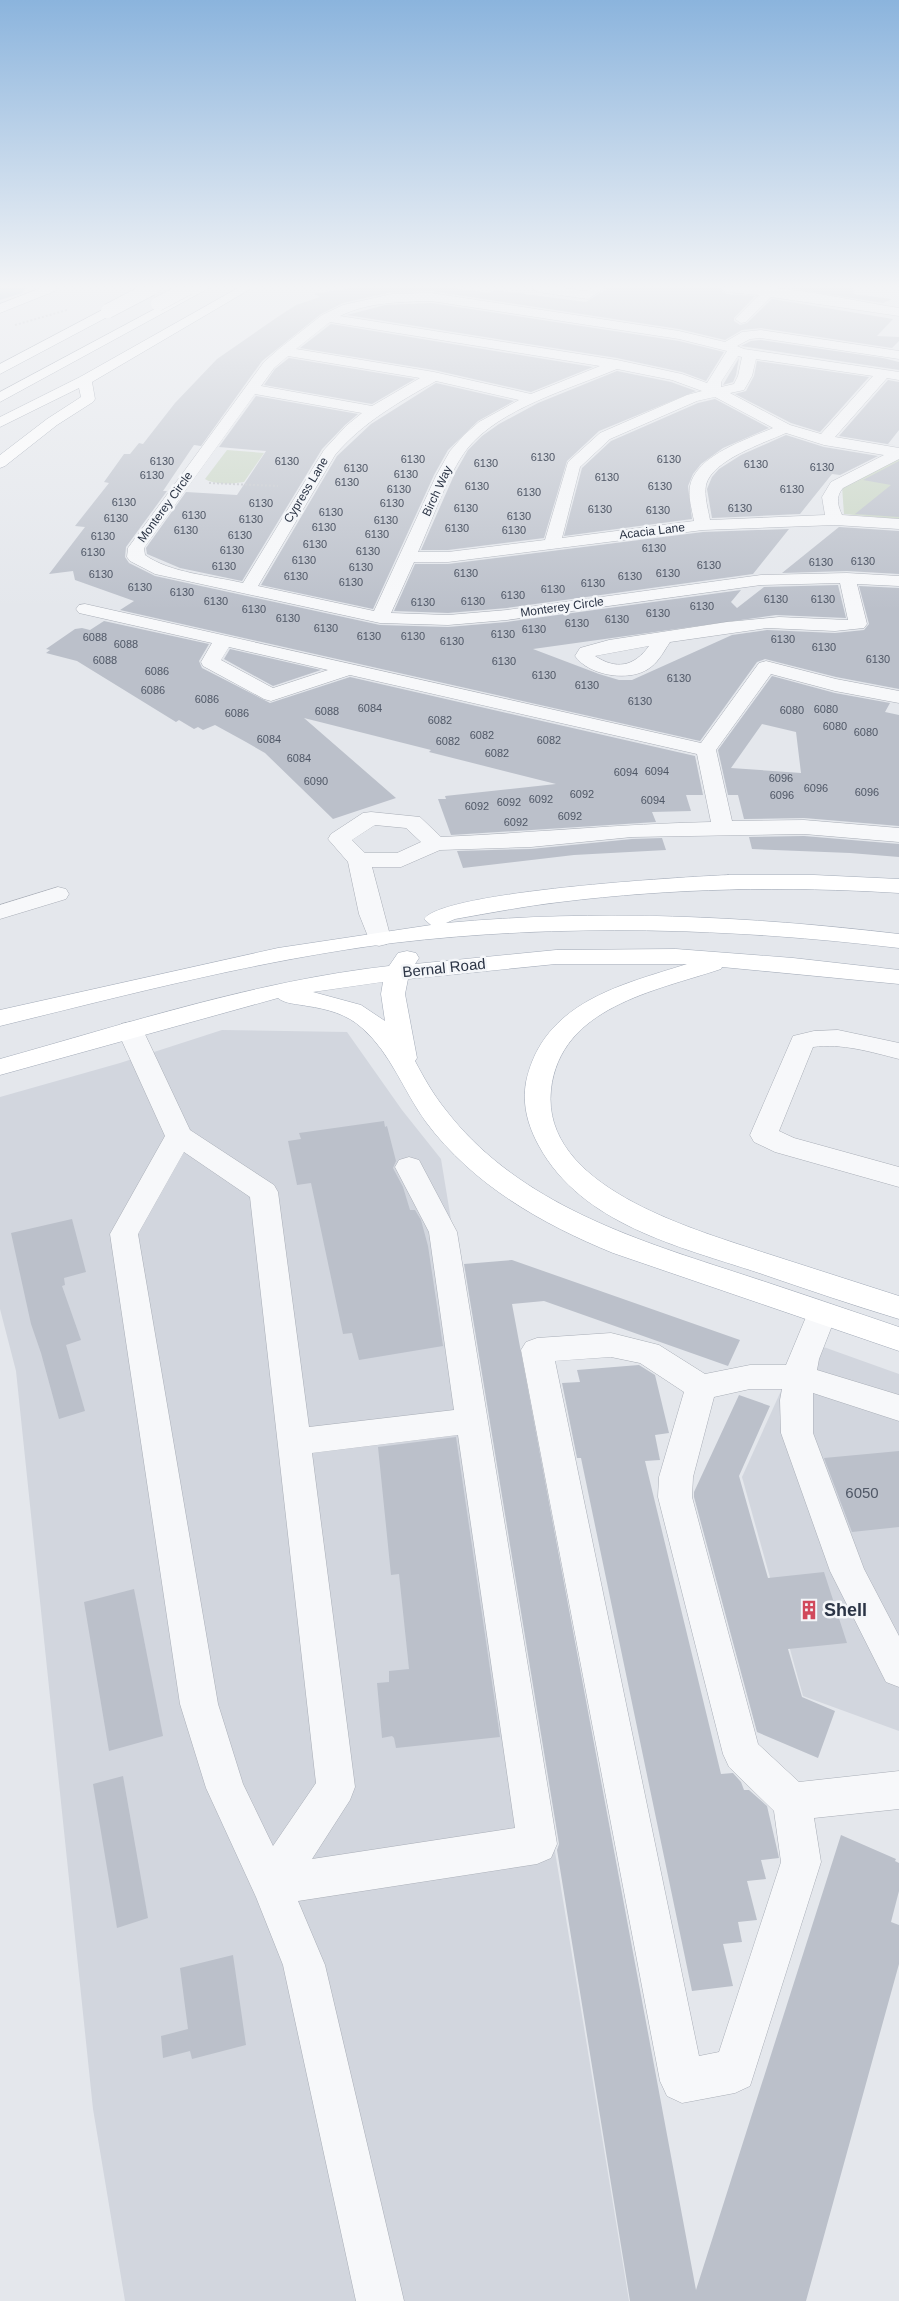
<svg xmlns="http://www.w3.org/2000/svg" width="899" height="2301" font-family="Helvetica,sans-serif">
<rect width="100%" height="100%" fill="#e4e7ec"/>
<g fill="#d2d6de">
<path d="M222 1030 347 1032 402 1110 441 1159 629 2301H125L93 2109 16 1371 0 1309V1097L120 1063Z"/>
<path d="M804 1340 899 1374V1731L803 1696 742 1477Z"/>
</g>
<g fill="#c9d6c5">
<path d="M227 450 264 453 244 482C233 484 215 485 205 479Z"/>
<path d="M899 458V519L844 514 842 486Z"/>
</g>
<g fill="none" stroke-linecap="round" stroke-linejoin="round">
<path fill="#9fb4cc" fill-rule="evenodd" d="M0 288H26L22 293 0 300Z"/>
</g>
<g fill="#bbc0ca" fill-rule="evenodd">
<path d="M351 288H454L490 293 494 290 586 302 608 288H718L726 294 755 296 734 318V321L740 325 747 323 772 299 893 319 877 336 899 337V341L892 348 761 328 742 330 725 340 679 329 431 291 392 292 343 303 321 314 262 361 201 446 194 445 163 491H167L126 547 125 557 129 563 155 576 380 625 448 627 507 622 741 590 731 602 737 608 764 587 838 585 846 618 776 615 533 649 599 674 619 680H632L732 635 767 630 835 633 864 630 869 624 859 586 899 588V689L836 677 765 659 757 662 700 741 120 610 134 601 75 580 73 571 49 574 85 527 75 526 109 483 104 482 124 454H130L139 443 143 444 175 403 217 359 279 316 296 305 320 297 314 294Z"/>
<path d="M788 288H853L854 294 892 299 883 303Z"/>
<path d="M431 303 679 341 724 352 706 381 682 372 617 358 347 315 385 305Z"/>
<path d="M331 324 593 367 531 392 434 370 300 348Z"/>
<path d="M761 340 883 358 899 362V370L741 346 751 341Z"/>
<path d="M289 358 415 379 372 404 264 385 275 369Z"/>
<path d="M739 358 736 375 733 382 723 385Z"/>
<path d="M757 361 869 377 820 432 791 423 735 394 746 391 754 376Z"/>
<path d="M617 371 671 382 696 391 599 431 567 461 544 538 448 550H421L455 473 468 450 482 436 499 424 538 403Z"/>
<path d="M888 380 899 382V430L888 444 899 446 839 436Z"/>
<path d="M436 383 514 401 478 421 448 450 434 475 373 609 261 585 337 456 371 424Z"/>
<path d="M256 396 358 414 345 425 322 449 242 581 180 568 147 554 146 548 186 492 237 495 266 451 219 447Z"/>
<path d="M715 399 769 428 723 448 701 464 693 474 688 486 692 519 564 536 582 468 611 441 698 403Z"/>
<path d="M786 435 824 447 878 456 840 475 832 474 800 514 712 518 707 489 712 477 719 469 741 455Z"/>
<path d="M899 461V517L855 514 891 485 863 480Z"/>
<path d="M839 527 899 531V574L847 571 782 573Z"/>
<path d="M789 529 753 574 507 608 448 613 394 611 415 564H448L703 532Z"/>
<path d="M104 621 209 644 199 661 202 668 270 703 350 677 695 756 703 795H686L691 811 652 812 656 822 451 835 438 799H446L445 796 556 784 429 752 431 750 304 718 396 798 333 819 265 753 246 742 215 725 203 730 198 727 194 729 179 720 176 722 77 661 46 653 50 650 46 649 75 629 82 628 90 630Z"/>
<path d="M230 649 321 670 273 686 224 659Z"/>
<path d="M772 676 835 693 890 703 885 712 899 715V826L804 818 744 819 738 795H728L718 750ZM762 724 796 732 801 773 731 768Z"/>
<path d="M804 836 899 844V857L850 853 752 849 749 837Z"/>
<path d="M662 838 666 850 574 855 463 868 457 851 531 849 632 839Z"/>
<path d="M384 1121 385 1127 387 1126 396 1161 393 1168 403 1187 410 1210H415L421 1220 428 1246 443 1346 359 1360 352 1333 343 1334 311 1183 297 1185 288 1141 301 1139 299 1133Z"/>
<path d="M72 1219 86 1272 64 1278 65 1285 62 1286 81 1340 66 1345 85 1411 59 1419 41 1353 31 1324 11 1233Z"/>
<path d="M512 1260 740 1340 728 1366 544 1301 512 1304 696 2290 841 1835 896 1859 895 1861 899 1863V1891L891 1922 899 1925V1964L806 2301H630L557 1850 559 1844 464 1264Z"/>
<path d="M639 1365 655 1375 669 1433 655 1435 660 1460 645 1461 721 1774 733 1773 741 1782 744 1790H749L767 1806 777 1849 779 1858 761 1860 766 1879 747 1881 757 1920 738 1922 742 1942 723 1944 733 1986 692 1991 581 1458H577L562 1383 580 1382 577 1370Z"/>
<path d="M739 1395 770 1406 739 1476 768 1578 824 1572 847 1643 788 1649 802 1697 835 1711 818 1758 757 1732 694 1497V1492Z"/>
<path d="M456 1437 500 1737 396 1748 394 1738 392 1736 382 1738 377 1683 389 1682V1671L409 1669 399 1574 391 1575 378 1447Z"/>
<path d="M899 1451V1527L852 1532 824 1458Z"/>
<path d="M134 1589 163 1736 109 1751 84 1602Z"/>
<path d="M123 1776 148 1918 117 1928 93 1784Z"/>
<path d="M233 1955 246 2045 192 2059 190 2051 163 2058 161 2036 188 2029 180 1968Z"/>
</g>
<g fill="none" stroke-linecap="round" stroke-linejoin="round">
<defs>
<g id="minor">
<path d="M532 288H562L586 291 591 288H605L588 299 538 292Z"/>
<path d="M720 288C777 282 842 299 899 308V316L771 297 746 322 741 323 735 319 759 295 726 292Z"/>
<path d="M431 293 679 331 725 342 742 332 761 330 899 351V359L761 338 750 339 737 346 744 349 899 372V380L887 378 835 437 899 448V459L843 488C835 497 838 506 842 515L899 519V529L835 525 703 530 448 562H414L391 613 448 615 507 610 761 575 847 573 899 576V586L857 584 867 624 864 628 835 631 767 628 670 642C664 651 659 661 651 667 631 683 589 676 575 656L580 648 609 640 727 622 779 617 848 620 840 583 761 585 507 620 448 625 380 623 155 574 130 561 127 557 128 548 264 362 280 348 322 315 343 305 392 294ZM431 301 679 339 727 351 707 383 682 374 617 360 340 316C368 302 400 302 431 301ZM330 322 600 366 531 394 434 372 296 349ZM288 356 420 378 372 406 261 386 274 368ZM738 356 742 357 738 376 734 384 721 387V382ZM756 359 873 376 821 434 790 425 730 393 744 390 752 376ZM617 369 672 380 702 391 687 395 600 433 568 462 545 540 448 552H418C432 521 447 475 467 449 500 408 570 389 617 369ZM436 381 519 400 479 422 464 435 450 451 436 476 374 611 258 586 335 455C363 422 399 402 436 381ZM255 394 362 413 346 426 324 450 243 583C213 576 170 573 145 555L144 548ZM715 397 773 428C748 439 696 455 690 486 688 497 692 510 694 521L562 538 580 467 610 439 697 401ZM786 433 824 445 884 455 831 482 822 497 825 515 710 520C708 509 704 496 706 485 712 460 764 443 786 433ZM649 646C634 667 616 670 595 656Z"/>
<path d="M85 604 701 743 759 663 766 661 836 679 899 691V703L835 691 771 674 716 750 732 821 804 820 899 828V842L804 834 632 837 531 847 440 850 401 867H372L391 939 387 944 379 946 371 944 359 914 348 862 328 839 331 834 363 813 371 812 420 817 441 837C531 833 621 824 711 822L697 754 350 675 271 701 264 699 203 666 201 662 212 643 79 613 76 609 79 605ZM229 647 328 670 273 688 221 660ZM375 825 406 828 421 842 397 853H365L352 840Z"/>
<path d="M58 887 66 889 69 894 66 899 0 919V905Z"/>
<path d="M130 1022 139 1024 143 1030 190 1130 274 1185 278 1192 309 1427 454 1410 429 1232 395 1167 399 1160 409 1157 419 1160 457 1232 557 1844 551 1858 537 1864 298 1901 325 1965 404 2301H356L283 1965 256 1897 206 1788 180 1704 110 1234 165 1136 117 1030 121 1024ZM184 1152 250 1197 316 1783 273 1846 243 1784 218 1704 138 1234ZM458 1435 515 1828 312 1859 350 1800 355 1787 312 1453Z"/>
<path d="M838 1030 899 1043V1059C871 1052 842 1043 813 1047L779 1131 794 1138 899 1167V1187L775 1152 754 1142 750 1135 793 1036 814 1031Z"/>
<path d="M822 1302 833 1305 837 1313 819 1359 817 1370 899 1395V1421L813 1393V1433L864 1569 899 1636V1687L886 1682 830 1571 781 1433 780 1400 782 1389H750L714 1397 693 1477 692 1497 758 1744 799 1782 899 1771V1809L814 1818 821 1862 750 2086 735 2093 682 2103 667 2096 660 2081 521 1350 526 1342 537 1338 611 1333 659 1345 705 1374 750 1365H786L811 1305ZM611 1357 640 1363 684 1392 659 1477 658 1497 723 1754 729 1767 774 1811 781 1862 719 2052 699 2056 555 1361Z"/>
</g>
<g id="major">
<path d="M728 875H814L899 879V893C786 886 673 888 560 902 525 906 490 913 455 919L446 923C597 909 748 916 899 934V948C731 928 562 923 393 943 260 960 130 994 0 1026V1010L278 948 431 925 424 919C444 891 684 877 728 875Z"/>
<path d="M676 949 793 958 899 970V984L722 967 721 969C655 991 560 1007 551 1090 541 1186 690 1228 759 1251 806 1266 852 1281 899 1296V1319C852 1305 806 1289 759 1273 681 1247 582 1225 539 1146 528 1126 522 1105 526 1082 543 1002 621 985 687 964H556L408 979 405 994 417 1058 415 1061C424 1078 433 1094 445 1109 513 1198 621 1235 723 1268 782 1287 840 1307 899 1327V1351L613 1253C542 1224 473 1185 426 1122 404 1092 391 1053 362 1028 347 1014 327 1009 307 1006 298 1004 285 1004 278 998L0 1075V1059C129 1023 256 981 389 966L398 953 407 951 416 953 419 958 415 964 556 950ZM383 982 381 994 385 1021 361 1005 313 992Z"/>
</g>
<g id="highway">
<path d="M41 288H57L55 291 0 313V304Z"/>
<path d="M194 288H209L0 402V392Z"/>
<path d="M238 288H252L92 382 95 399 93 402 57 425 5 466 0 468V455L47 419 81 397 79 388 0 427V417L80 377Z"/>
<path d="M108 307 114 311 113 314 0 374V364Z"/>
</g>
</defs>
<use href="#minor" stroke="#a9aeb7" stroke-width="1"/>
<use href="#major" stroke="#a3abb8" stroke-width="1"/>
<use href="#highway" stroke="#8b94a3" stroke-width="1"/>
<g stroke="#c2c5cb" stroke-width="2" stroke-dasharray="2 2" stroke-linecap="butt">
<path d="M15 325 67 310"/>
<path d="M209 483 278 486"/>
</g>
<use href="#minor" fill="#f7f8fa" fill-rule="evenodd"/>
<use href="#major" fill="#fff" fill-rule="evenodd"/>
<use href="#highway" fill="#fff" fill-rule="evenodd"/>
<defs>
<g id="highway-bridge">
<path d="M158 304 188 288"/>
<path d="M108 311 152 288"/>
</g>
</defs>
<use href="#highway-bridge" stroke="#8b94a3" stroke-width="15" stroke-linecap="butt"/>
<use href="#highway-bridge" stroke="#fff" stroke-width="14"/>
</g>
<linearGradient id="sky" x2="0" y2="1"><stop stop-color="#8bb4dd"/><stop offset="0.47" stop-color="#f3f4f6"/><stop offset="1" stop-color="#f3f4f6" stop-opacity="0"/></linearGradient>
<rect width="899" height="610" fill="url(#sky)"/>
<defs>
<symbol id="building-bare" viewBox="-9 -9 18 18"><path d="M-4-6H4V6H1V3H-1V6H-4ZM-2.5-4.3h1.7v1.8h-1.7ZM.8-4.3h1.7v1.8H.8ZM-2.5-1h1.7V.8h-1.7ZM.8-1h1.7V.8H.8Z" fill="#d1495b" stroke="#f4f6f9" stroke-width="2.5" paint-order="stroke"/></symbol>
</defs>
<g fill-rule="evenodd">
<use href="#building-bare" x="795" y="1596" width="28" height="28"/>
</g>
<g text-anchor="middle" stroke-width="5" stroke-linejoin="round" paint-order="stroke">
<g font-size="11" fill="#4f5766">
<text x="543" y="461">6130</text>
<text x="413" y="463">6130</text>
<text x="669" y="463">6130</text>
<text x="162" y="465">6130</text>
<text x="287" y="465">6130</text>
<text x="486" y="467">6130</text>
<text x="756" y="468">6130</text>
<text x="822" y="471">6130</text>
<text x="356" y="472">6130</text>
<text x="406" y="478">6130</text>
<text x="152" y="479">6130</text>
<text x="607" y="481">6130</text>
<text x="347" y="486">6130</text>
<text x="477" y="490">6130</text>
<text x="660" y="490">6130</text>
<text x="399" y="493">6130</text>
<text x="792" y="493">6130</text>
<text x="529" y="496">6130</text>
<text x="124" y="506">6130</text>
<text x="261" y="507">6130</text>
<text x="392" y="507">6130</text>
<text x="466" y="512">6130</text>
<text x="740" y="512">6130</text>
<text x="600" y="513">6130</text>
<text x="658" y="514">6130</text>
<text x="331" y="516">6130</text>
<text x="194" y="519">6130</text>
<text x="519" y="520">6130</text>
<text x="116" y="522">6130</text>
<text x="251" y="523">6130</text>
<text x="386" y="524">6130</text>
<text x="324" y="531">6130</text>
<text x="457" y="532">6130</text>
<text x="186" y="534">6130</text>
<text x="514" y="534">6130</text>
<text x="377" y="538">6130</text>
<text x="240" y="539">6130</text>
<text x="103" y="540">6130</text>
<text x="315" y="548">6130</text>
<text x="654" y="552">6130</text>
<text x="232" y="554">6130</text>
<text x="368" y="555">6130</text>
<text x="93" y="556">6130</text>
<text x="304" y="564">6130</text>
<text x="863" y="565">6130</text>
<text x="821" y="566">6130</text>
<text x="709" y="569">6130</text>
<text x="224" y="570">6130</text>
<text x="361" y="571">6130</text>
<text x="466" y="577">6130</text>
<text x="668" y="577">6130</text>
<text x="101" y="578">6130</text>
<text x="296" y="580">6130</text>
<text x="630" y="580">6130</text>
<text x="351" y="586">6130</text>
<text x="593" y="587">6130</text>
<text x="140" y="591">6130</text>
<text x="553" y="593">6130</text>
<text x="182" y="596">6130</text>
<text x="513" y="599">6130</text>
<text x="776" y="603">6130</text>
<text x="823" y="603">6130</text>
<text x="216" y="605">6130</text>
<text x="473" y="605">6130</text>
<text x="423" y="606">6130</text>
<text x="702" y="610">6130</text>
<text x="254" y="613">6130</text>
<text x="658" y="617">6130</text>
<text x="288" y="622">6130</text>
<text x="617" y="623">6130</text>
<text x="577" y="627">6130</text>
<text x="326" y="632">6130</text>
<text x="534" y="633">6130</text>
<text x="503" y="638">6130</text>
<text x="369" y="640">6130</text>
<text x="413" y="640">6130</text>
<text x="95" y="641">6088</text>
<text x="783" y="643">6130</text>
<text x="452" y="645">6130</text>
<text x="126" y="648">6088</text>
<text x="824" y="651">6130</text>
<text x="878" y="663">6130</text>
<text x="105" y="664">6088</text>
<text x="504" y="665">6130</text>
<text x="157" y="675">6086</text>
<text x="544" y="679">6130</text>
<text x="679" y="682">6130</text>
<text x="587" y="689">6130</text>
<text x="153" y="694">6086</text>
<text x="207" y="703">6086</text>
<text x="640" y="705">6130</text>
<text x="370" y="712">6084</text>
<text x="826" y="713">6080</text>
<text x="792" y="714">6080</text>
<text x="327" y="715">6088</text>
<text x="237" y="717">6086</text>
<text x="440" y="724">6082</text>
<text x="835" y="730">6080</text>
<text x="866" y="736">6080</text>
<text x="482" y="739">6082</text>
<text x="269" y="743">6084</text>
<text x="549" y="744">6082</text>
<text x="448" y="745">6082</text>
<text x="497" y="757">6082</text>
<text x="299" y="762">6084</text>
<text x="657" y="775">6094</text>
<text x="626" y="776">6094</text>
<text x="781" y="782">6096</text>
<text x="316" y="785">6090</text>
<text x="816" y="792">6096</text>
<text x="867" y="796">6096</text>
<text x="582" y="798">6092</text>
<text x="782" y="799">6096</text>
<text x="541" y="803">6092</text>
<text x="653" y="804">6094</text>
<text x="509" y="806">6092</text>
<text x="477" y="810">6092</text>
<text x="570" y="820">6092</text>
<text x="516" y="826">6092</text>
</g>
<g font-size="12" fill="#2b3445" stroke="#f4f6f9">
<text transform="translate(306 490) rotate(-59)" y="4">Cypress Lane</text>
<text transform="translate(437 491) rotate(-65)" y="4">Birch Way</text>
<text transform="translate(165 507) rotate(-54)" y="4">Monterey Circle</text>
<text transform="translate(652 531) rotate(-7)" y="4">Acacia Lane</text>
<text transform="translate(562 607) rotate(-8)" y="4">Monterey Circle</text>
</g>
<g font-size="15" fill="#2b3445" stroke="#f4f6f9">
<text transform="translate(444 968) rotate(-6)" y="5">Bernal Road</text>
</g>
<g font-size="15" fill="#4f5766">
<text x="862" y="1498">6050</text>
</g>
<g font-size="18" font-weight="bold" fill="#2b3445" stroke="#f4f6f9" text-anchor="start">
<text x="824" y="1616">Shell</text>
</g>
</g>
</svg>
